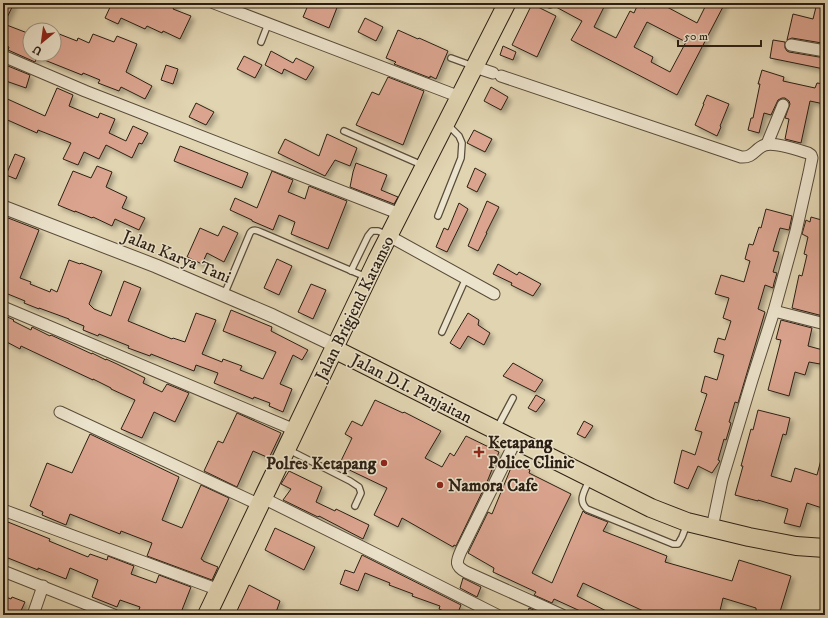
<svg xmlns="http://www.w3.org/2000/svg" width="828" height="618" font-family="'IM FELL DW Pica',serif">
<defs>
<filter id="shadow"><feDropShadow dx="3.5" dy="3.5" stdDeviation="2" flood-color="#0004"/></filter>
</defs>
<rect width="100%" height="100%" fill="#e1d4b1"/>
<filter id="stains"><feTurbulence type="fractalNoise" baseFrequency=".005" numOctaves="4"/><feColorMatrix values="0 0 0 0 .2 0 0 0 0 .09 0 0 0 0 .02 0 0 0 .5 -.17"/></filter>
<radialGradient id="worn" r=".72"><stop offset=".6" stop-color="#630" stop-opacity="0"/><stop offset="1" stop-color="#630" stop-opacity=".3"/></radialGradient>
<g fill="#dba48f" stroke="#2b1f13" fill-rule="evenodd" filter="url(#shadow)">
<path d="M3 3H14L4 24 30 34V54H54V32L77 41 78 38 89 43 93 34 114 42 117 36 137 44 126 72 152 86 145 99 121 87 119 91 98 83 100 80 83 73 82 75 37 57 35 62 8 50 9 47 3 45Z"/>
<path d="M112 3H176L173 9 191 16 180 39 163 31 162 33 147 26 145 29 121 18 118 24 105 18Z"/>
<path d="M309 3H333L338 5 329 28 303 17Z"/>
<path d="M558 3H606L594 27 616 38 630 11 634 13 638 4 645 8 648 3H669L667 7 697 23 707 3H725L677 95 571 40 582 21 556 7ZM647 22 686 42 670 72 651 62 653 57 634 47Z"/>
<path d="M817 3H825V30L822 43 792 38 787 40 793 14 813 19Z"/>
<path d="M532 4 556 16 537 57 512 45Z"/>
<path d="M365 18 383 27 376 41 358 32Z"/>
<path d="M398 30 418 39 419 38 448 51 436 79 430 76V78L394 64 396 62 386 58Z"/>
<path d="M773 40 785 42V48L787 51 789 52 825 58 824 69 770 58Z"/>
<path d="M503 46 516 52 513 60 500 55Z"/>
<path d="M271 51 293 63 296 58 314 67 306 80 284 69 282 74 265 65Z"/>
<path d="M244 56 262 65 255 78 237 69Z"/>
<path d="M3 64 30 75 26 88 3 80Z"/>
<path d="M166 65 178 69 173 84 161 80Z"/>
<path d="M762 70 784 77 783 81 815 88 817 83 825 84V98L824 104 810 101 801 143 785 139 789 119 785 118 790 104 789 101 785 98H782L778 100 771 115 764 113 759 133 748 130 751 118H753L760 84H758Z"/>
<path d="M388 77 424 91 403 145 356 125 372 92 379 95Z"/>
<path d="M491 87 508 97 501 110 484 101Z"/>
<path d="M57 88 73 95 69 106 98 118 100 113 115 119 109 133 126 141 133 126 148 133 142 144 139 143 132 158 106 145 99 159 84 152 78 165 63 159 71 143 38 130 37 133 3 118V97L45 116Z"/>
<path d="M707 95 729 104 720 126 721 127 717 136 695 125 704 104H703Z"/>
<path d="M196 103 214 112 206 125 189 117Z"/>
<path d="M474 130 492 139 485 152 467 143Z"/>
<path d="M327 134 357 148 350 166 335 160 325 176 278 153 285 139 319 156Z"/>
<path d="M180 146 248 173 242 188 174 161Z"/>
<path d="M15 154 25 158 16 179 6 175Z"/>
<path d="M356 163 387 175 381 190 398 197 394 204 350 187 353 172Z"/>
<path d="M97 166 112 172 106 187 127 197 122 208 145 218 139 230 115 219 112 226 93 217 92 218 75 211V212L58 205 73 171 91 178Z"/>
<path d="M475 168 486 174 477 192 467 187Z"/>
<path d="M272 171 293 180 288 192 305 199 309 186 347 201 328 249 291 234 295 222 279 215 273 230 252 221V220L230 210 235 198 257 208Z"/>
<path d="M487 201 499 207 486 233H487L478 251 468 246Z"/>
<path d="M459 203 468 209 447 252 436 247 444 228 448 230Z"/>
<path d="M766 209 792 216 789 230 780 228 773 251 779 252 773 272 777 273 774 283 773 288 765 285 758 309 765 312 738 403 735 402 729 422 731 423 726 440 724 439 718 460 720 461 712 473 698 466 688 489 674 483 682 450 695 455 702 432 695 430 707 394 701 392 705 376 717 380 724 355 714 352 718 338 725 340 731 321 723 318 729 298 715 294 721 275 744 282 750 261 745 259 749 244 753 245 759 227 761 228Z"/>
<path d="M3 216 39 230 20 278 31 282 30 284 50 292 51 289 57 292 69 260 80 264 81 263 102 271 89 304 94 309 111 316 124 281 141 288 128 321 172 339 173 338 185 342 196 313 216 320 202 354 222 362 223 359 242 366 240 370 263 379 276 352 223 331 231 310 272 327 271 331 308 350 302 360 293 355 280 384 292 389 283 412 269 406 270 403 254 397 253 399 214 383 218 373 196 365 194 371 151 354 150 356 128 348 129 346 99 334 98 336 83 330 84 326 69 320V319L39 308V309L24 303 25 301 3 292Z"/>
<path d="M811 217 825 221V306L823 316 792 308 799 275 802 276 807 255 804 254 808 237 802 234 806 220 810 222Z"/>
<path d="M223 226 238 233 224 262 207 253 202 264 187 257 200 228 218 236Z"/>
<path d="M277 259 292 266 279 295 264 288Z"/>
<path d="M498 264 517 275 519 272 541 284 533 296 511 285 512 283 493 274Z"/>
<path d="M311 284 326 290 313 319 298 312Z"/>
<path d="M468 313 479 320 478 325 490 333 484 345 468 336 460 349 450 343Z"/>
<path d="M3 315 14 320 13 321 31 330 32 327 50 336 51 335 92 354V353L106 360V359L117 364 145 378 143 383 162 392 167 384 189 393 175 422 154 412 142 438 121 429 135 400 111 389V388L93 379V380L21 346 20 349 3 340Z"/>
<path d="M781 320 812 328 808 346 823 350 820 364 809 362 805 375 795 372 789 396 768 390 781 340 776 339Z"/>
<path d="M513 363 543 380 535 392 503 376Z"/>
<path d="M536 395 545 400 536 412 528 408Z"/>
<path d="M375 400 403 413 404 412 441 431 425 458 442 467 450 453 454 456 466 436 499 452 487 482 456 546 454 545 453 547 402 518 398 527 374 515 387 488 339 465 352 438 345 434 352 421 362 426Z"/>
<path d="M758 410 790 418 786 435 783 434 771 476 791 482 795 468 817 475 822 456 825 457V509L807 503 800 527 784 523 788 509 758 500V501L735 495 743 466H741L751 429 753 430Z"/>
<path d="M237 413 281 433 269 458 253 451 237 487 204 471 218 441 223 443Z"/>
<path d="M584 421 593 426 585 438 577 434Z"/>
<path d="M90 434 179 477 162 520 182 528 201 485 229 498 201 559 203 560V561L218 567 212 580 147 556 152 543 121 531 120 534 70 514 66 525 42 515 43 512 30 506 47 463 72 473Z"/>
<path d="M513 463 530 470 529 473 571 494 532 573 552 583 583 511 585 513 608 522 603 531 667 556 665 562 732 581 739 560 791 576 779 615H771L756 610V608L723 598 719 615H652L583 583 577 596 614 615H589L554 599 552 603 534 595 536 592 493 572 494 568 468 553 488 512 492 514Z"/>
<path d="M289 471 322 487 316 502 335 511 336 509 369 525 363 539 319 516 318 517 283 500 291 489 281 484Z"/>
<path d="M3 520 50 539 49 541 88 557 90 554 107 560 108 556 134 566 131 574 156 583 159 575 191 587 180 615H137L140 607 120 600 117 607 92 597 98 580 70 568 66 579 38 568V570L3 556Z"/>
<path d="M275 528 315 547 304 570 265 550Z"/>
<path d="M362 555 461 605 457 615H453L439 609 440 606 412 596 413 594 389 585 390 583 365 573 358 591 340 584 345 570 354 573Z"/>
<path d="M463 578 481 587 477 597 460 588Z"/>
<path d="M249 585 280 601 275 615H235Z"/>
<path d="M3 596 11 599 12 597 25 602 19 615H11L3 611Z"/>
<path d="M529 608 545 615H527Z"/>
</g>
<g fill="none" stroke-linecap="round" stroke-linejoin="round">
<defs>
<g id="service">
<path d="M488 3 503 6"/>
<path d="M546 3 550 5 554 3"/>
<path d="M261 42 268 24"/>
<path d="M451 58 473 66"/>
<path d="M344 131 422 165"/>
<path d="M438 216 461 158 462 143 459 136 448 125"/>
<path d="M351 271 368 236 372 231H378L388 235"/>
<path d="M224 295 250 233C253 228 258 231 263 233L366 277"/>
<path d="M442 332 466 278"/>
<path d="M497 428 513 398"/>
<path d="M289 450 350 481 359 487 361 493 355 506"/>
<path d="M589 480C585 491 577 500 587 509L673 544H678L682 537 687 524"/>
</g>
<g id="minor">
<path d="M214 3 460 97"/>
<path d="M791 45 825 51"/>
<path d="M3 56 85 91 400 214"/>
<path d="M475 67 493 73"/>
<path d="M501 76 741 157C754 158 755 148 765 145 775 142 798 150 808 153L811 155 812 158 809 173 796 231 774 311 752 380 722 480 712 528"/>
<path d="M767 144 783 105"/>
<path d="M389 236 494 294"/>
<path d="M3 307 295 430"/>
<path d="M774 311 825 324"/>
<path d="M60 412 260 505"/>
<path d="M516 440 461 551C456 562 455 566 466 572L562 615"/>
<path d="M263 498 380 556 497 615"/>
<path d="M3 510 219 590"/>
<path d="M3 571 114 615"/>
<path d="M33 615 43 586"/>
</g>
<path id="tertiary" d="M3 207 156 266 273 316 336 346"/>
<path id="primary" d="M334 349 377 259 507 3"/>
<path id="trunk" d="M207 615 334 349 651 508 687 522 749 537 796 546 825 548"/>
</defs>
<use href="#service" stroke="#584c3a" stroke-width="8"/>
<use href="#minor" stroke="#584c3a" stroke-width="13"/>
<use href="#tertiary" stroke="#584c3a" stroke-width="15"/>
<use href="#primary" stroke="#2b1f13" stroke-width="19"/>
<use href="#trunk" stroke="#2b1f13" stroke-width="20"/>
<use href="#service" stroke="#ece3cc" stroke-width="5.5"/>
<use href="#minor" stroke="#ece3cc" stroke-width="11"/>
<use href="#tertiary" stroke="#ece3cc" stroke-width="13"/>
<use href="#primary" stroke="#e1d4b1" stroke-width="17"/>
<use href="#trunk" stroke="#e1d4b1" stroke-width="18"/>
</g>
<g fill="#8f2418" stroke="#ece3cc" stroke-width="1.5">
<path d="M477 446h4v4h4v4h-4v4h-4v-4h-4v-4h4z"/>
<circle cx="384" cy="463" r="4"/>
<circle cx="440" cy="485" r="4"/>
</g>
<g text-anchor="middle" stroke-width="3" stroke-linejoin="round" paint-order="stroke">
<g font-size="17" fill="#2b1f13" stroke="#ece3cc">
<text transform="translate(177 256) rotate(22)" y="6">Jalan Karya Tani</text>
<text transform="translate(354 308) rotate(-64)" y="6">Jalan Brigjend Katamso</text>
<text transform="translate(412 388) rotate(27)" y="6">Jalan D.I. Panjaitan</text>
</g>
<g font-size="17" font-weight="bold" fill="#2b1f13" stroke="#ece3cc" text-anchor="start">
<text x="488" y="448">Ketapang<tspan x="488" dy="20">Police Clinic</tspan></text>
<text x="376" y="469" text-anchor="end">Polres Ketapang</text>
<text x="448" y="491">Namora Cafe</text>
</g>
</g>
<rect width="828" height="618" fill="none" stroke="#e1d4b1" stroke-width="16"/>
<rect x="4" y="4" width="820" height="610" fill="none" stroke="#2b1f13" stroke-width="2"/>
<rect x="8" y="8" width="812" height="602" fill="none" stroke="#2b1f13"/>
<g transform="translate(42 42) rotate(209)"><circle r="19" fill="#ece3cc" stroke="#9f9582"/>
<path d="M0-3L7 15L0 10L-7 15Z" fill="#8f2418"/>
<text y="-6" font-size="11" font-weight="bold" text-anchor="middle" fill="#2b1f13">U</text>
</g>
<path d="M678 40v6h83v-6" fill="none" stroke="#2b1f13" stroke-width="2"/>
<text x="684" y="40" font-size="12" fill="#2b1f13" stroke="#ece3cc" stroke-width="3" paint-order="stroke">50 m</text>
<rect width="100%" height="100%" filter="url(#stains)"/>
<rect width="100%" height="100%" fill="url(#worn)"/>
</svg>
